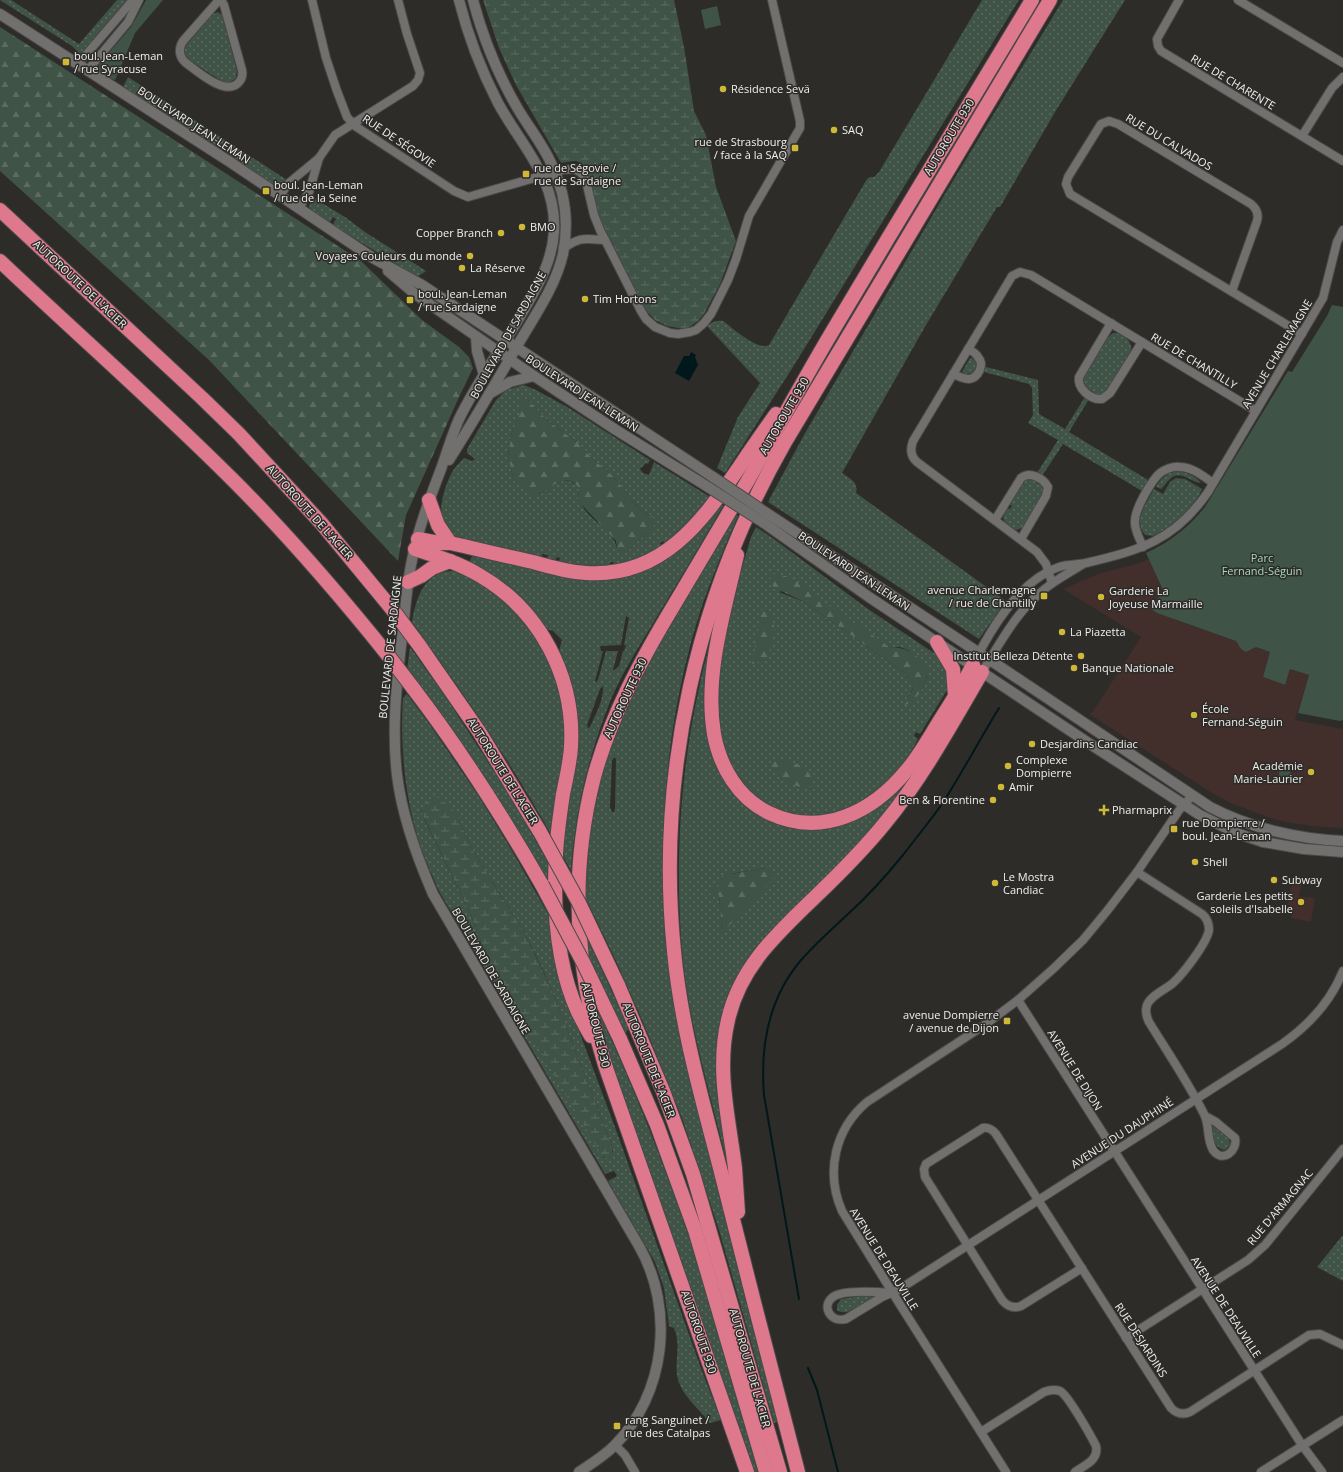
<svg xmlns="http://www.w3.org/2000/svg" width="1343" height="1472" font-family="'Open Sans',sans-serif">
<defs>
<pattern id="grass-dots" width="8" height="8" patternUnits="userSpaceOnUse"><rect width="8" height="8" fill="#405347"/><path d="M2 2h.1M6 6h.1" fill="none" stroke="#5c6c62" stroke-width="1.8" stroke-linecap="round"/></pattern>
<pattern id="forest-firs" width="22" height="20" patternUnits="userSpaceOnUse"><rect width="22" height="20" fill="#405347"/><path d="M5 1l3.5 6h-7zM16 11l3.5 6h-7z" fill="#5c6c62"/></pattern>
<pattern id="wetland-marsh" width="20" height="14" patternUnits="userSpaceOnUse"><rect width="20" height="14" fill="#405347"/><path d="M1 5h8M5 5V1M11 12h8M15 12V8" fill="none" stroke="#5c6c62"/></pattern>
</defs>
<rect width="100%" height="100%" fill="#2d2c29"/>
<g fill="#422e2a">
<path d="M1149 559 1163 590 1151 609 1157 613 1236 641 1242 650 1246 652 1256 647 1270 652 1263 677 1285 685 1290 669 1309 675 1295 720 1343 729V828L1321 827 1285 822 1267 817 1233 804 1212 793 1089 714 1092 713 1141 637 1063 589 1101 573 1136 564Z"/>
<path d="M1292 879 1302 880 1299 896 1315 898 1311 922 1291 918 1292 907 1288 906Z"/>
</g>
<g fill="url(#grass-dots)" fill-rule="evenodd">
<path d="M0 0H11L79 44 117 0H127L80 54 72 46Z"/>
<path d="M982 0H1019L793 367 725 473 717 468 738 417 760 383 707 326C712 322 716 320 723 321 733 328 757 351 769 345L867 179 870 177H874L879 172Z"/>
<path d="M1063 0H1125L1055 112 1000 207H997L926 325 842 473C849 478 859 482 856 493L1006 601 979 639 768 502 804 435 945 194Z"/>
<path d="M218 12 222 15 237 71 236 78 229 83 223 82 189 60 184 53 186 45 213 14Z"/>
<path d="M128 77 287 180 280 186H274L123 87Z"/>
<path d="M312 197 345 217 365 232 426 271 417 277 333 225 336 219 333 217 330 222 314 213 309 207Z"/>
<path d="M1113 333C1123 333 1133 341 1131 352L1109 389 1104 394H1096L1084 386 1083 379 1107 338Z"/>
<path d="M970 358H972L976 362V368L972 373 965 374 962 372Z"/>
<path d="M986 367 1038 380 1039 414 1065 429 1085 397 1089 399 1069 432 1148 480 1142 491 1063 444 1042 476 1037 473 1058 440 1028 423 1033 415 1032 388 1029 384 984 372Z"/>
<path d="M524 385 536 390 569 408 650 460 648 464 646 463 640 469 643 473 649 475 654 462 710 497C696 514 682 530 665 544L663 541 660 543 662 546C647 554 631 563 614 564L613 562H610V565C593 567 576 565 559 561L560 558 557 557 555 561 547 558 548 555 542 554V557L462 539C458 537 452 535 449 531 434 516 444 488 452 472 455 467 460 462 464 458L472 461 475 459 467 453V449L496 400 506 390ZM527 399 548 421 578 443 592 458 614 477 640 510 652 516 650 532 637 541 628 551 617 548C613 531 595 523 585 510 582 506 580 501 578 496L579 489C568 472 553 485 540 494L514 481 508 455 511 435Z"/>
<path d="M1177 471C1186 472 1196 476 1201 483 1190 482 1180 469 1170 479 1166 482 1165 486 1161 489L1156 487C1161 478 1167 473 1177 471Z"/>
<path d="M1176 478 1185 479 1202 489C1195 507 1170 528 1153 536L1145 535C1132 521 1147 502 1154 489L1163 494 1170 482Z"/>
<path d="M1028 479 1034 480 1043 487V494L1022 528 1016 530 1005 523 1003 517 1007 508 1010 509 1012 506 1009 504 1022 482Z"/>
<path d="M719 503 723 506C701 544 678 582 655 620 640 645 624 670 612 697 589 753 575 811 571 871L561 852 564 819 566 668 559 651 562 640 553 631 546 629 536 616 520 598 469 563 472 556 553 574 621 577ZM626 616 629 618 624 645H626L624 651H623L619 666 613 671V670L618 651H606L598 680 596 682 595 681 603 651H601L600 646 621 645ZM603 686C604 700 595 715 590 727L588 728 587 725 600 689Z"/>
<path d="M735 513 738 516C725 545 713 575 702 606 664 723 655 848 670 970L779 1422 774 1423 719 1230 682 1118 643 1022 617 963 585 897 586 865 590 827 600 780 614 736 632 695 659 644ZM614 757 616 759 615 808 614 812H612L610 807 612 761Z"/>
<path d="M756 527 774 539 868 609 937 655 947 668 948 683 947 690 920 734 916 732 914 736 918 739 903 766 878 791 848 810 811 818 780 812 758 800 737 779 724 751 718 722V683L725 633 736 589 751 537ZM799 583 824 603 891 648 900 647 908 650 923 664 927 677 922 689 914 699H907C915 689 915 684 906 674L804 602 779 592Z"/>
<path d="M455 571 482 583 516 610 547 654 565 710V747L552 836C510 761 462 691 412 622 416 597 425 570 455 571Z"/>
<path d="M716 624 709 728 759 813 853 819 933 739 899 799 827 880 726 1010 729 1158 726 1159C712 1101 695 1044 686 985 673 891 678 781 699 688 703 666 710 645 716 624ZM766 868 722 932 719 895 720 886 730 874Z"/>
<path d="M410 647 447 699 512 799 550 866 549 886 407 670Z"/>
<path d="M407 694 428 722 478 795 511 849 551 919 572 1012 619 1138 702 1371 721 1420 710 1423C699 1408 680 1395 677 1375 675 1359 681 1344 674 1328L669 1326 664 1288 655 1262 608 1181 617 1176 614 1171 605 1174 439 891C433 877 427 864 422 851 405 802 400 749 403 698ZM421 810 457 816 472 849 524 932 542 968 551 988 611 1143 613 1152 604 1158 490 965 470 913 425 821Z"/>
<path d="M586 936 629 1028 625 1034 587 956Z"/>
<path d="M595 1004C632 1083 664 1163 692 1246L758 1472H754L608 1052Z"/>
<path d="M1213 1126 1229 1139 1230 1145 1225 1150C1215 1149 1210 1135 1213 1126Z"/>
<path d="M1343 1235V1281L1317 1267Z"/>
<path d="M875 1294 876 1296C867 1302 847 1318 837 1310V1305L841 1299Z"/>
</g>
<g fill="url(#forest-firs)">
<path d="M0 27 361 261 422 320 459 347 469 357 473 368 460 395 406 515 398 561 209 360 0 171Z"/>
<path d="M523 398 527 399 548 421 578 443 592 458 614 477 640 510 652 516 655 519 654 526 650 532 637 541 628 551 625 553 620 552 617 548 616 541 579 502 578 497 579 489C567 469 550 490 535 496L514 481 508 456 511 435 519 415 520 403Z"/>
<path d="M774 574C795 574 813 595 830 606 850 620 871 634 891 648 908 646 919 656 927 670 928 684 915 705 899 707 911 695 919 689 906 674L804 602 775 588 770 583V579L771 575Z"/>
<path d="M762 609C782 625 773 636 768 658L752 664Z"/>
<path d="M784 760C800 765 810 766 813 785 797 793 778 776 767 766L775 761Z"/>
<path d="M766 868 777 875 722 933 719 895 710 894 709 887 720 886 719 880 727 871 731 874Z"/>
</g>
<g fill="url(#wetland-marsh)">
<path d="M483 0H674L684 47 694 111 706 135 716 187 736 241 720 284 704 314 698 321 691 326 684 329 667 326 655 320 645 309 599 217 587 170 582 164 577 161H573L561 163 516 85 499 48Z"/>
<path d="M435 796 450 806 457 816 472 849 524 932 551 988 611 1143C614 1154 613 1168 600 1153L490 965 470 913 422 814C420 805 428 800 435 796Z"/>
</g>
<g fill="#405347">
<path d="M146 0H163L135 33 116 78 115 80 110 79 99 72 98 68 101 62 131 27Z"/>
<path d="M717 6 721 25 705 29 701 10Z"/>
<path d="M1332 305 1343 307V720L1340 721 1298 713 1309 675 1290 669 1285 685 1263 677 1270 652 1256 647 1246 652C1240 650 1239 645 1236 641L1157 613 1151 609 1163 590 1146 553C1170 542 1189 527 1205 507L1288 371 1292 372 1327 316Z"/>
<path d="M1282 763H1290L1291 780 1277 781Z"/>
</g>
<path fill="#00181b" d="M691 352 696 355 695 357 698 365 689 381 675 373 684 356H689Z"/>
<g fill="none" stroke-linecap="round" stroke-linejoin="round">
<g stroke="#00181b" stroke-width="2">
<path d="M799 1299 764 1095C760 1046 769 997 802 959 816 943 832 929 848 914 868 896 886 876 903 855 916 838 930 821 942 804 962 773 980 739 999 708"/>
<path d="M808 1368 817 1390 838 1472"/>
</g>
<defs>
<g id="minor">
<path d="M219 0 183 41C178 49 179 57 186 63 197 71 224 95 237 84 242 80 243 75 242 70L224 5 221 0"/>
<path d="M312 0 326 58 337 91 347 117 355 126 454 191 468 197 562 170 574 169 580 172 584 177 587 185 594 215 600 230 641 311 646 319 655 327 670 333 678 334 690 332 696 330 704 323 711 314 728 280 736 259 749 216 800 128V121L772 0"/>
<path d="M1179 0 1157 39 1158 46 1161 51 1343 161"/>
<path d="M1238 0 1343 63"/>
<path d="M78 64 133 0"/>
<path d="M87 71 128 22 139 0"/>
<path d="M1302 136 1332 88 1343 77"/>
<path d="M280 195 290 182 319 158"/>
<path d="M299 208 309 192 319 158 335 135 413 86 418 80 420 73 407 34 398 0"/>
<path d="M564 248C581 236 585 239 605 240"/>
<path d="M1232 291 1257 221C1259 214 1257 209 1251 204L1118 124 1109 121 1101 124 1068 177 1066 184 1070 194 1302 334"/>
<path d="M1111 323 1079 377C1077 388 1090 400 1102 399L1110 393 1142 342"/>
<path d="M953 374C958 376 963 379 969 379 978 378 985 365 978 357 976 353 972 351 968 349"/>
<path d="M995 520 1021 478C1030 471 1043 478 1048 487L1046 496 1021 539"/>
<path d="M1143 547C1140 539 1134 530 1135 521 1135 509 1151 481 1160 473 1166 469 1173 466 1180 467 1192 467 1203 476 1213 483"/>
<path d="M1052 583 1046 564 1037 552 917 462C910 456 910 449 913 441L1012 276 1020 272 1031 275 1256 411"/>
<path d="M973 665C990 630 1020 580 1059 567 1068 564 1077 565 1086 563 1141 550 1175 540 1208 492L1323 298 1337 242 1343 230"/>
<path d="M982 672C1001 642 1017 610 1046 588 1057 579 1071 572 1083 564"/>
<path d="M1137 872 1202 914C1207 918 1209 923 1209 930 1207 943 1183 974 1173 983 1165 990 1151 995 1147 1005 1145 1011 1146 1016 1149 1022 1168 1053 1188 1082 1204 1114 1210 1125 1206 1138 1213 1150 1223 1164 1238 1150 1235 1138L1216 1122 1205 1116"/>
<path d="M1018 1000 1302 1445 1322 1472"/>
<path d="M1082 1268 1021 1306C1013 1309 1007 1306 1002 1300L925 1177 924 1169 926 1164 983 1128C988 1127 993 1130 996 1134L1171 1408C1177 1414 1183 1415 1190 1412L1309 1335 1320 1334 1343 1345"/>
<path d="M893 1293C880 1292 843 1289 833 1297 821 1306 830 1323 846 1319L882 1297 898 1290 1282 1044C1309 1025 1331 1001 1343 971"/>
<path d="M1126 1338 1248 1260 1265 1245 1343 1149"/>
<path d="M981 1432 1044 1392C1049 1390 1054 1389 1060 1391 1068 1395 1091 1436 1096 1446 1099 1460 1085 1465 1075 1472"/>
<path d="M615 1445 625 1455 635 1472"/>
<path d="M1006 1472 899 1303 842 1211C825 1172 835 1129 867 1102L986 1024 1018 1000 1053 969 1083 940 1107 911 1137 872 1180 809 1192 796"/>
<path d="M1261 1472 1343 1420"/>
</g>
<g id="tertiary">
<path d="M459 0C468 36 481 70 498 103 522 147 557 179 554 232 552 261 539 284 525 308 504 345 478 380 459 419 452 435 447 452 441 469 430 498 418 529 412 560 406 588 405 617 401 646 396 689 392 731 397 775 402 816 416 855 433 894L639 1246C675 1309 666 1394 614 1446 604 1456 591 1464 579 1472"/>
<path d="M0 14 230 162 373 258 422 285 713 477"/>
<path d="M388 271 415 294 534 376 616 430 708 487"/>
<path d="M476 337 477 351 484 375"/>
<path d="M489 394 510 382 534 376"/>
<path d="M449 460C474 421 497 381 520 341 536 314 556 285 563 254 569 223 565 191 551 163 543 145 528 126 518 109 498 75 483 38 473 0"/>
<path d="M768 514 999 666 1210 807C1250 828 1298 839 1343 841"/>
<path d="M764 523 869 597 1090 744 1200 815 1236 833 1263 842 1304 849 1343 852"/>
</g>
<g id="motorway">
<path d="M0 210 202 398 239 434 322 524 392 609"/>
<path d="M0 261C77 334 157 404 232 479 287 534 338 593 387 654"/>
<path d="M429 500 438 525 450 543"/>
<path d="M418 539 439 543H450C477 549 505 556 533 562 550 567 568 572 586 573 662 578 702 522 740 466 751 449 764 431 776 414"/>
<path d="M415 549C436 556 459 563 479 575 540 610 575 677 571 747 570 763 566 779 563 794 560 814 557 834 556 854 553 907 556 964 578 1012 582 1020 586 1028 591 1036"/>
<path d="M737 555C724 613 704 675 714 734 720 767 738 798 769 813 822 838 873 812 907 770 919 756 929 738 939 722 950 704 963 685 973 665"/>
<path d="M408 582 421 576 432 568 450 561"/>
<path d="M937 642 953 669 955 696"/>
<path d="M419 645 480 733 540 832"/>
<path d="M413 688C461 751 503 817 542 885"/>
<path d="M618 985 663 1091 693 1174 780 1472"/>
<path d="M620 1039 657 1125 695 1230 766 1472"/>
<path d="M738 1212C737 1197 736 1182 735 1168 729 1119 716 1070 728 1020 740 966 778 933 816 896 840 873 864 849 885 823 923 777 952 723 982 672"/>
<path d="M747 1472 605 1065C575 970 569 874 594 777 611 715 641 660 674 605 698 564 723 523 747 482 775 432 803 381 832 332 898 221 965 111 1032 0"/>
<path d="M798 1472C772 1373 747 1275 722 1176 703 1102 681 1028 674 951 656 774 697 596 785 442L1050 0"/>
</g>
</defs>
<use href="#minor" stroke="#4a4947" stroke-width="10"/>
<use href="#tertiary" stroke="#4a4947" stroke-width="12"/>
<use href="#motorway" stroke="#4a4947" stroke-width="16"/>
<use href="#minor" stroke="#72706e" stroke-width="8"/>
<use href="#tertiary" stroke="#72706e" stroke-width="10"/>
<use href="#motorway" stroke="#dd788d" stroke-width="14"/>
<defs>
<g id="tertiary-bridge">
<path d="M713 477 768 514"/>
<path d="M708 487 764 523"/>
</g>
<g id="motorway-bridge">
<path d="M392 609 419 645"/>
<path d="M387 654 413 688"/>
<path d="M540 832 579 903 618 985"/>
<path d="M542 885 584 964 620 1039"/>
</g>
</defs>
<use href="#tertiary-bridge" stroke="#4a4947" stroke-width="12" stroke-linecap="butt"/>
<use href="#motorway-bridge" stroke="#4a4947" stroke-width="16" stroke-linecap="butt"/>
<use href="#tertiary-bridge" stroke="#72706e" stroke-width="10"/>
<use href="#motorway-bridge" stroke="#dd788d" stroke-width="14"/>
</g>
<g fill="#cfb837" stroke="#2d2c29" stroke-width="1.5">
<rect x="62" y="58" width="8" height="8" rx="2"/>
<circle cx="723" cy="89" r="4"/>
<circle cx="834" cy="130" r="4"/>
<rect x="791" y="144" width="8" height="8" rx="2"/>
<rect x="522" y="170" width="8" height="8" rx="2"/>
<rect x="262" y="187" width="8" height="8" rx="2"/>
<circle cx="522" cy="227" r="4"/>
<circle cx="501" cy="233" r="4"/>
<circle cx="470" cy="256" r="4"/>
<circle cx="462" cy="268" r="4"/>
<circle cx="585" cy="299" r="4"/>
<rect x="406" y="296" width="8" height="8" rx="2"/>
<rect x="1040" y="592" width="8" height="8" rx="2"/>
<circle cx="1101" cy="597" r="4"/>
<circle cx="1062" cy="632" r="4"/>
<circle cx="1081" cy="656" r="4"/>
<circle cx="1074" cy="668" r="4"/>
<circle cx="1194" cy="715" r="4"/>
<circle cx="1032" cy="744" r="4"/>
<circle cx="1008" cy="766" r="4"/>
<circle cx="1311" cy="772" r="4"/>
<circle cx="1001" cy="787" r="4"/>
<circle cx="993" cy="800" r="4"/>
<path d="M1102 804h4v4h4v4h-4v4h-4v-4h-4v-4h4z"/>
<rect x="1170" y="825" width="8" height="8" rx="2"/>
<circle cx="1195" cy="862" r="4"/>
<circle cx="1274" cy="880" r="4"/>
<circle cx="995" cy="883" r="4"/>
<circle cx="1301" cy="902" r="4"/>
<rect x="1003" y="1017" width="8" height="8" rx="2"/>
<rect x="613" y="1422" width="8" height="8" rx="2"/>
</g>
<g text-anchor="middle" stroke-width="3" stroke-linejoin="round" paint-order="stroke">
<g font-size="11" fill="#f0efee" stroke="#2d2c29" text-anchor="start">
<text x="74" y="60">boul. Jean-Leman<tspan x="74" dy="13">/ rue Syracuse</tspan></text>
<text x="731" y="93">Résidence Sevä</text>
<text x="842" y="134">SAQ</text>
<text x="787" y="146" text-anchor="end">rue de Strasbourg<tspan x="787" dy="13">/ face à la SAQ</tspan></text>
<text x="534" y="172">rue de Ségovie /<tspan x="534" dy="13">rue de Sardaigne</tspan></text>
<text x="274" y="189">boul. Jean-Leman<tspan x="274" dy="13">/ rue de la Seine</tspan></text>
<text x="530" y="231">BMO</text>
<text x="493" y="237" text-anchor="end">Copper Branch</text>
<text x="462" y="260" text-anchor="end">Voyages Couleurs du monde</text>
<text x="470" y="272">La Réserve</text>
<text x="418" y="298">boul. Jean-Leman<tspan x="418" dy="13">/ rue Sardaigne</tspan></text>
<text x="593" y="303">Tim Hortons</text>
<text x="1036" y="594" text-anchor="end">avenue Charlemagne<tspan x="1036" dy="13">/ rue de Chantilly</tspan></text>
<text x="1109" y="595">Garderie La<tspan x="1109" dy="13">Joyeuse Marmaille</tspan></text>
<text x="1070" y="636">La Piazetta</text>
<text x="1073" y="660" text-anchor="end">Institut Belleza Détente</text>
<text x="1082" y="672">Banque Nationale</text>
<text x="1202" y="713">École<tspan x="1202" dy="13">Fernand-Séguin</tspan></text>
<text x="1040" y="748">Desjardins Candiac</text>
<text x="1016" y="764">Complexe<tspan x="1016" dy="13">Dompierre</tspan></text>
<text x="1303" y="770" text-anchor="end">Académie<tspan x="1303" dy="13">Marie-Laurier</tspan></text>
<text x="1009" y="791">Amir</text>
<text x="985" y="804" text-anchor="end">Ben &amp; Florentine</text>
<text x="1112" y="814">Pharmaprix</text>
<text x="1182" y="827">rue Dompierre /<tspan x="1182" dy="13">boul. Jean-Leman</tspan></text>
<text x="1203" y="866">Shell</text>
<text x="1003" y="881">Le Mostra<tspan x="1003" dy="13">Candiac</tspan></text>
<text x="1282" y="884">Subway</text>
<text x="1293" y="900" text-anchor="end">Garderie Les petits<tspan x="1293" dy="13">soleils d'Isabelle</tspan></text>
<text x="999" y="1019" text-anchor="end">avenue Dompierre<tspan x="999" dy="13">/ avenue de Dijon</tspan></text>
<text x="625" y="1424">rang Sanguinet /<tspan x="625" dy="13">rue des Catalpas</tspan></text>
</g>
<g font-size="11" fill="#f0efee" stroke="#2d2c29">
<text transform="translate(1233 82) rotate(31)" y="4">RUE DE CHARENTE</text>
<text transform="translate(194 125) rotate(33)" y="4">BOULEVARD JEAN-LEMAN</text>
<text transform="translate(949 137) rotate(-59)" y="4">AUTOROUTE 930</text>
<text transform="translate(399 141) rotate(34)" y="4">RUE DE SÉGOVIE</text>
<text transform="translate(1169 142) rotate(31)" y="4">RUE DU CALVADOS</text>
<text transform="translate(80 284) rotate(43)" y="4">AUTOROUTE DE L'ACIER</text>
<text transform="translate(508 335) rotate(-61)" y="4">BOULEVARD DE SARDAIGNE</text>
<text transform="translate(1277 354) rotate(-59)" y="4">AVENUE CHARLEMAGNE</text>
<text transform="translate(1194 361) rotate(31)" y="4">RUE DE CHANTILLY</text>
<text transform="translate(582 393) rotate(33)" y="4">BOULEVARD JEAN-LEMAN</text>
<text transform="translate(784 416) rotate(-60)" y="4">AUTOROUTE 930</text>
<text transform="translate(310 512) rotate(48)" y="4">AUTOROUTE DE L'ACIER</text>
<text transform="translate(854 571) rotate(34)" y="4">BOULEVARD JEAN-LEMAN</text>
<text transform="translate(390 647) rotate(-84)" y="4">BOULEVARD DE SARDAIGNE</text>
<text transform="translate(625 698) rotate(-65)" y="4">AUTOROUTE 930</text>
<text transform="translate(503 771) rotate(58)" y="4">AUTOROUTE DE L'ACIER</text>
<text transform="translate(491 971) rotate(60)" y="4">BOULEVARD DE SARDAIGNE</text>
<text transform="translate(596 1025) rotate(76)" y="4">AUTOROUTE 930</text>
<text transform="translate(649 1060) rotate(68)" y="4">AUTOROUTE DE L'ACIER</text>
<text transform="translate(1075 1070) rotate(58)" y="4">AVENUE DE DIJON</text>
<text transform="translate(1122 1133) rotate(-33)" y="4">AVENUE DU DAUPHINÉ</text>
<text transform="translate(1280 1207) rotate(-50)" y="4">RUE D'ARMAGNAC</text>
<text transform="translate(884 1259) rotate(58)" y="4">AVENUE DE DEAUVILLE</text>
<text transform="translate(1226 1307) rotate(57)" y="4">AVENUE DE DEAUVILLE</text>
<text transform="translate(699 1332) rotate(71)" y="4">AUTOROUTE 930</text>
<text transform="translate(1141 1340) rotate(57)" y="4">RUE DESJARDINS</text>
<text transform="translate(750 1368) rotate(74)" y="4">AUTOROUTE DE L'ACIER</text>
</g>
<g font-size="11" fill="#a5dcba" stroke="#2d2c29">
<text x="1262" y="562">Parc<tspan x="1262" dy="13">Fernand-Séguin</tspan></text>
</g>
</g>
</svg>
